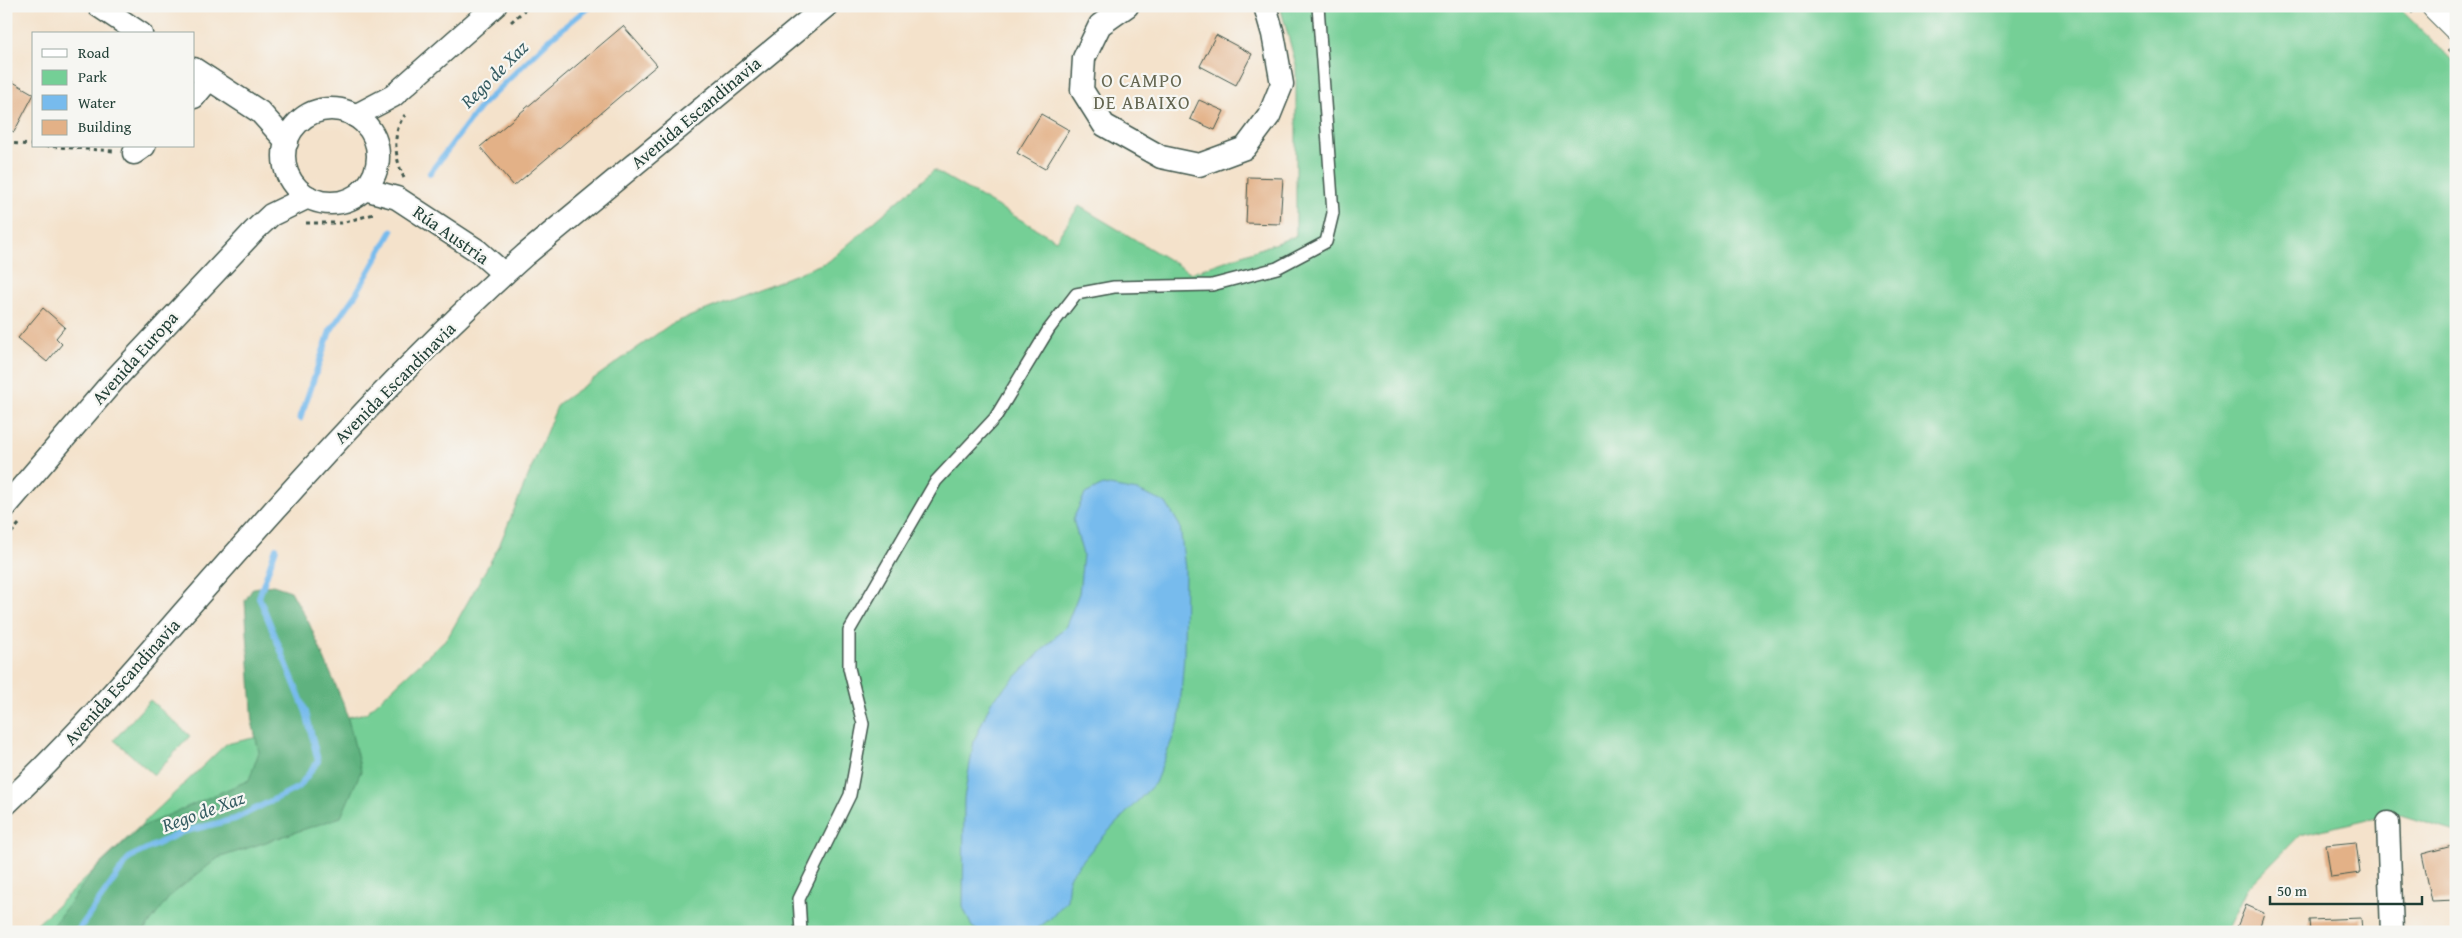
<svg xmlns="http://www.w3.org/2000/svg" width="2462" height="938" font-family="'Gentium Book Plus',serif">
<rect width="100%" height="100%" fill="#f6f6f2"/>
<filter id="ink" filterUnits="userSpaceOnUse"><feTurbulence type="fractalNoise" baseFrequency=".02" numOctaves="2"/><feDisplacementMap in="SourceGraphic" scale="10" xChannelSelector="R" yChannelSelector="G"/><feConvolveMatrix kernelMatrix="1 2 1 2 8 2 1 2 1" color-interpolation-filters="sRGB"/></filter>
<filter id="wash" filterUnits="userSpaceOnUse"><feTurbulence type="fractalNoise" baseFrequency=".0096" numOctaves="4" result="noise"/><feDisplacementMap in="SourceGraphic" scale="20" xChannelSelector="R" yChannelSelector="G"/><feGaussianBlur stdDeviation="1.12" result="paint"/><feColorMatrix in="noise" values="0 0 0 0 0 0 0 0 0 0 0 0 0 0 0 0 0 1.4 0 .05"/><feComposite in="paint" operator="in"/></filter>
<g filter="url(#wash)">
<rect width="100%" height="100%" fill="#f4e2cb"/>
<g fill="#74cf96" stroke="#4a8665">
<path d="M1280 6H2397L2456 64V832L2394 813 2300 835 2246 890 2226 932H2130L2103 928 2102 932H29L226 744 366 713 448 637 499 546 558 404 671 324 829 261 934 170 1056 240 1079 206 1191 273 1296 236V65Z"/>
<path d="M150 700 190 736 154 775 114 740Z"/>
</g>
<path fill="#5fb27f" stroke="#3f785a" d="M273 585 291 591 309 623 345 707 361 771 341 817 218 858 171 895 143 932H48L94 870 141 827 249 780 259 752 253 726 245 601 253 588Z"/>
<path fill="#77bbed" stroke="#4b7c90" d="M1103 485 1138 491 1166 503 1180 526 1185 569 1184 655 1179 722 1155 783 1098 842 1069 877 1067 900 1051 918 1033 932H980L972 927 963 907 964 798 974 741 991 702 1066 626 1079 593 1083 555 1073 519 1085 494Z"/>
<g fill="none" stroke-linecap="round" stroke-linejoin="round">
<g stroke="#77bbed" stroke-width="6">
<path d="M430 173 480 107 552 37 590 6"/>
<path d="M300 419 330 331 356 294 392 231"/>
<path d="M77 932 130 857 182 832 235 819 299 787 318 761 306 712 259 597 276 548"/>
</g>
</g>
<g id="blocks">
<g fill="#e3b187">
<path d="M623 26 657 65 514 186 480 147Z"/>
<path d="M1216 35 1252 54 1236 85 1200 66Z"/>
<path d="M6 78 34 94 14 132 6 128Z"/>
<path d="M1199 100 1224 111 1215 130 1190 119Z"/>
<path d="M1041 114 1069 130 1045 169 1017 153Z"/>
<path d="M1248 177 1283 178 1280 224 1246 223Z"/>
<path d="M43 308 65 327 56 338 62 344 47 362 18 338Z"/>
<path d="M2356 842 2360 873 2331 877 2326 845Z"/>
<path d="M2452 846 2456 864V900L2432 901 2422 854Z"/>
<path d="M2246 905 2264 913 2258 932H2235Z"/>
<path d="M2361 918 2362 932H2310L2309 920Z"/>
</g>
</g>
</g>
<g filter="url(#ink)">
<use href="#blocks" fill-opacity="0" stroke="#3f564b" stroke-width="1"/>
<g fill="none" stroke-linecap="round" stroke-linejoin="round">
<defs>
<path id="service" d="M801 932 799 899 850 795 863 724 849 668V631L936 481 995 418 1049 329 1076 294 1114 287 1212 285 1277 268 1326 242 1333 213 1318 6"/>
<g id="minor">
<path d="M99 6 141 34"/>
<path d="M1127 6 1100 25 1084 58 1082 90 1104 125 1161 157 1199 165 1245 148 1269 116 1282 84 1273 34 1265 6"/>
<path d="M194 69 260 112 287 142"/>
<path d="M194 97 209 79"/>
<circle cx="331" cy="156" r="47"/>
<path d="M355 116 393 96 495 6"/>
<path d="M134 153 144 146"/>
<path d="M364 189 397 198 478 251 504 274"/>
<path d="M6 506 114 380 254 231 271 215 308 197"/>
<path d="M6 804C70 743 127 678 184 612 292 489 402 365 525 255L826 6"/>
<path d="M2388 823 2392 932"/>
</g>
<path id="tertiary" d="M2436 6 2456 26"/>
</defs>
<use href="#service" stroke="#3f564b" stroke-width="14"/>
<use href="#minor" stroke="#3f564b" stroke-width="25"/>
<use href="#tertiary" stroke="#3f564b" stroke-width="30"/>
<g stroke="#3f564b" stroke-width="3" stroke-dasharray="4 4" stroke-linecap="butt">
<path d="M2407 6 2413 13"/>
<path d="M511 22 529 6"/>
<path d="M2449 49 2456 56"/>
<path d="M6 143 34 145"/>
<path d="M45 146 114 151"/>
<path d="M404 178C395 159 391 132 405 115"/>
<path d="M306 223H341L374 214"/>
<path d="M6 539 19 524"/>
</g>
<use href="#service" stroke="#fff" stroke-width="11"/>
<use href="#minor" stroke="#fff" stroke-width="22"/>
<use href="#tertiary" stroke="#fff" stroke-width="28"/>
</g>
</g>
<g text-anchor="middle" stroke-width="4.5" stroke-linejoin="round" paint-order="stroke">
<g font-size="18" fill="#1f3d34" stroke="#f6f6f2">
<text transform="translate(696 113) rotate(-40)" y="6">Avenida Escandinavia</text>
<text transform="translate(451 235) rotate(35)" y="6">Rúa Austria</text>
<text transform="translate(135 358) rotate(-48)" y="6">Avenida Europa</text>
<text transform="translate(395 383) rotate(-45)" y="6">Avenida Escandinavia</text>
<text transform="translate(122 682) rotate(-48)" y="6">Avenida Escandinavia</text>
</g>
<g font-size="19" font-style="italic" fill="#355c62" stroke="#f6f6f2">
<text transform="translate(494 74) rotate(-45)" y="7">Rego de Xaz</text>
<text transform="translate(203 811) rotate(-20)" y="7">Rego de Xaz</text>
</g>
<g font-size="19" letter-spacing="1" fill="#646651" stroke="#f6f6f2">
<text x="1142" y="87">O CAMPO<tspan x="1142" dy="22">DE ABAIXO</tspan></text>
</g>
</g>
<rect width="2462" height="938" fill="none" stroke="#f6f6f2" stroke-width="25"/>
<rect x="32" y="32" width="162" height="115" fill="#f6f6f2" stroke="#a0aca6"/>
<rect x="42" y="49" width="25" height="8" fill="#ffffff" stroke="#a0aca6"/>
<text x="78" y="58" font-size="15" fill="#1f3d34">Road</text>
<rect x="42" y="70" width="25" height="15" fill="#74cf96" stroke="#a0aca6"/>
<text x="78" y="82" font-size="15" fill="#1f3d34">Park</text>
<rect x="42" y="95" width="25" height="15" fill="#77bbed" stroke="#a0aca6"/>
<text x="78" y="108" font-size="15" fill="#1f3d34">Water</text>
<rect x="42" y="120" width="25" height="15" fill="#e3b187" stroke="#a0aca6"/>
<text x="78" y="132" font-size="15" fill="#1f3d34">Building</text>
<path d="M2270 896v8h152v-8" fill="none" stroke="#1f3d34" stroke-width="2.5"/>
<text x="2277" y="896" font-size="15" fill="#1f3d34" stroke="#f6f6f2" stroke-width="4" paint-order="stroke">50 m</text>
</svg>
